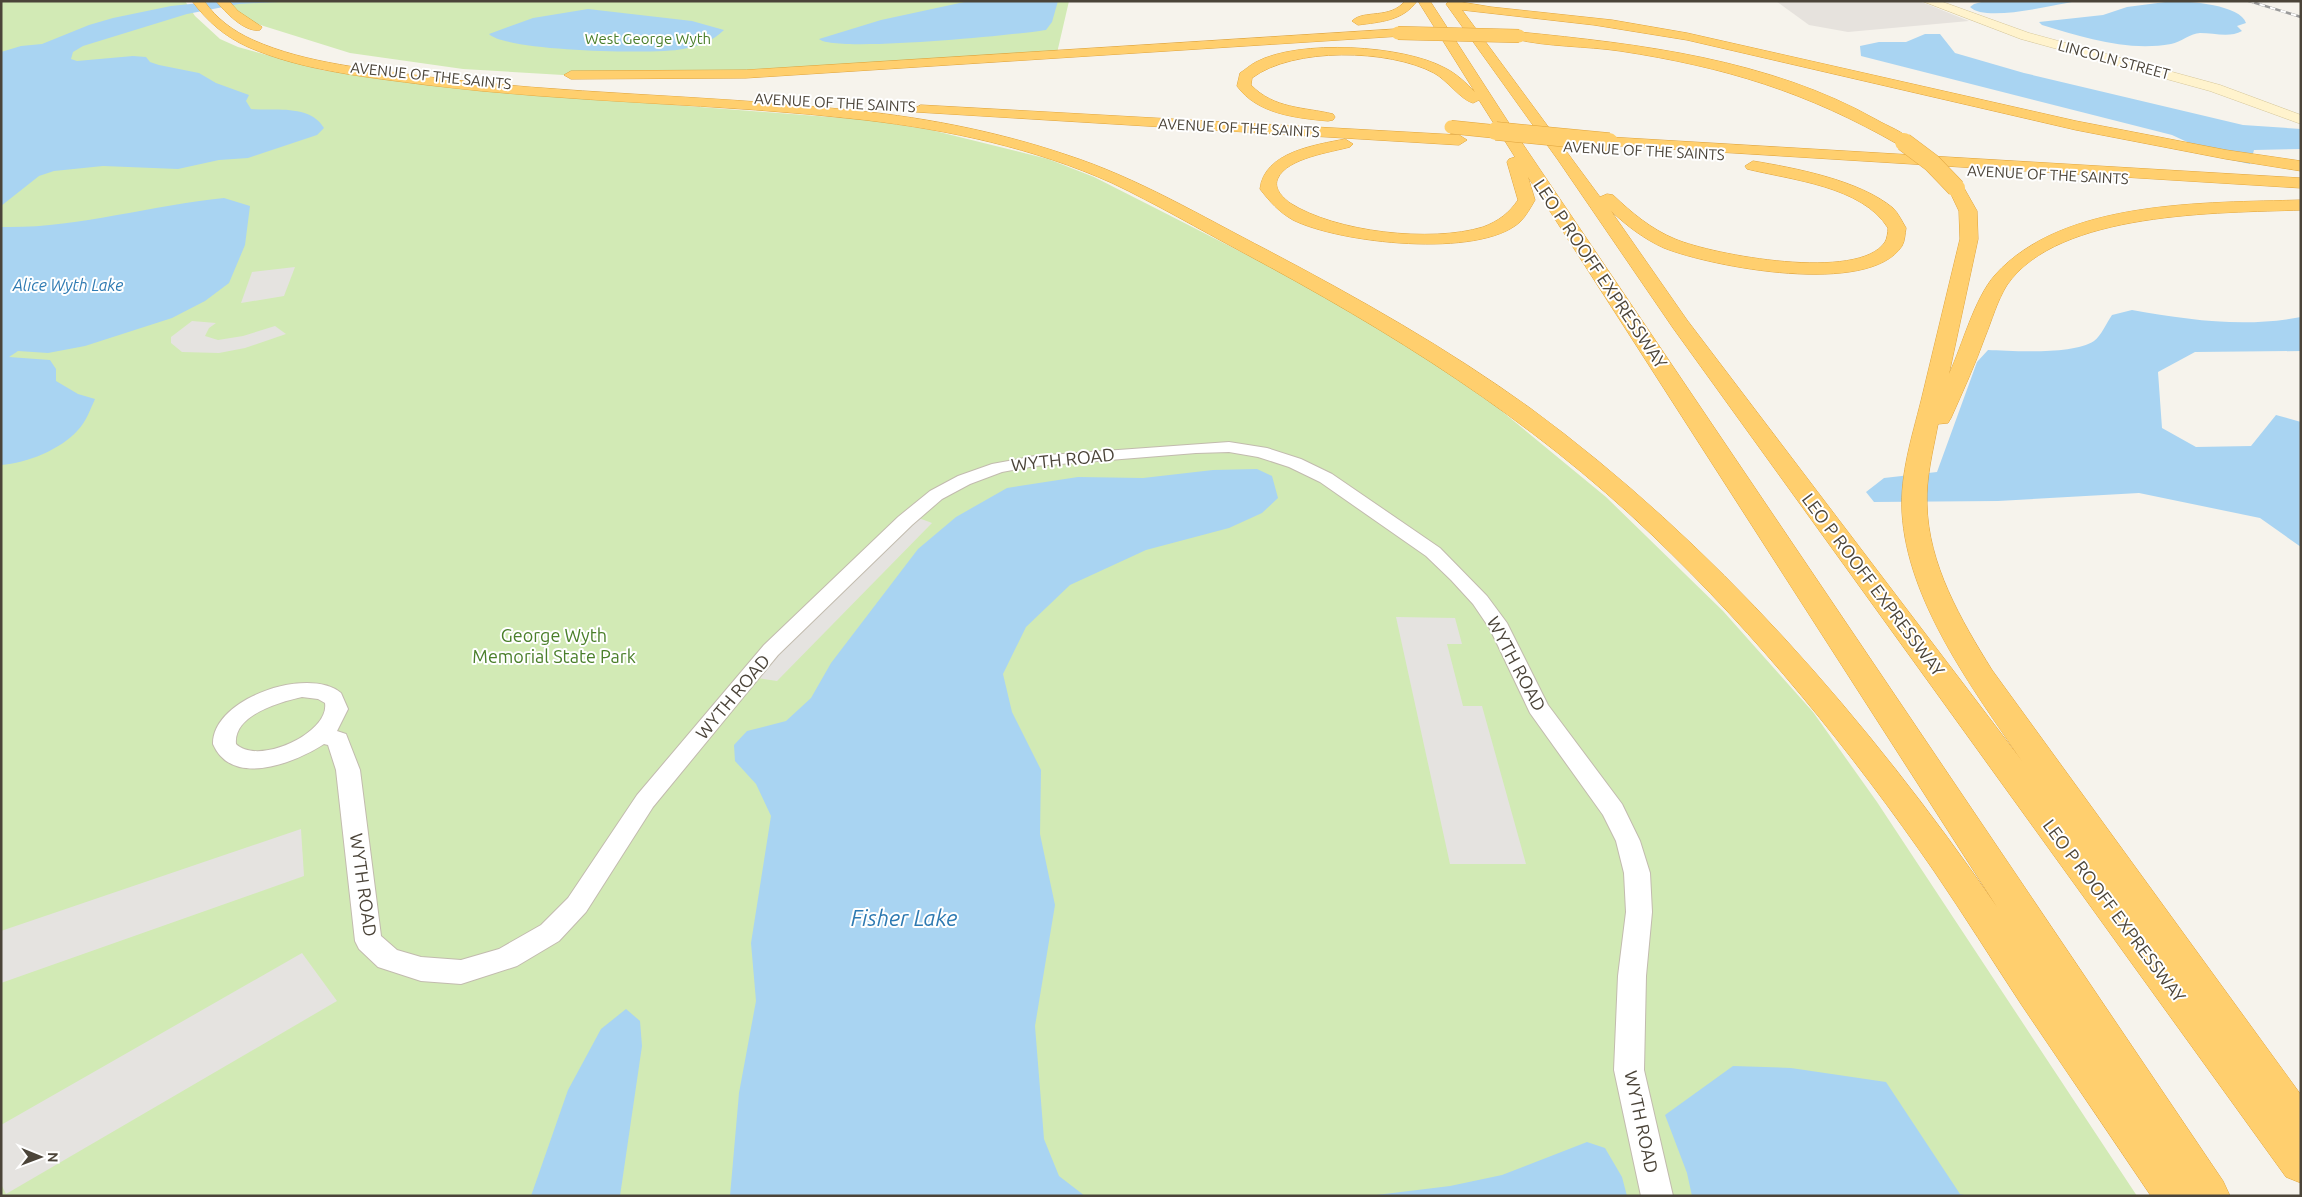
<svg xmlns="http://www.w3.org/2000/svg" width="2302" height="1197" font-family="Ubuntu,sans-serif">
<rect width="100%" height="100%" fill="#f6f3ec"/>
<path fill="#e6e2dd" d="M1776 1H1919L1969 21 1848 32 1809 25Z"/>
<g fill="#d2eab5">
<path d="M1 1H185L195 16 220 39 238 47 322 70 373 78 597 99 869 120 931 130 1048 159 1094 177 1159 210 1298 281 1391 333 1498 408 1606 497 1723 611 1813 712 1877 802 2137 1196H1Z"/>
<path d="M227 1H1069L1057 53 679 76 563 75 463 69 350 53 241 19Z"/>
</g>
<g fill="#e5e3e0">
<path d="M295 267 284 296 241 303 252 272Z"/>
<path d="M192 321 216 323 209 328 205 336 218 340 243 336 275 326 286 334 245 348 219 353 182 352 171 343V337Z"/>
<path d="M903 512 932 523 777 681 738 675Z"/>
<path d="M1396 617 1455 618 1462 644H1447L1463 706H1482L1526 864H1450Z"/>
<path d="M301 829 304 876 1 983V931Z"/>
<path d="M302 953 337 1001 6 1194 1 1184V1125Z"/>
</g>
<g fill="#a9d4f2">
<path d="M219 1H297L239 4 187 14 83 46 73 52 71 59 77 61 133 56 146 57 150 62 159 65 199 73 216 83 249 95 246 101 251 109C275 111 310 104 324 128L317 135 248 158 219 160 178 169 103 166 54 171 39 176 1 206V52L21 46 42 44 89 25 113 18 171 6Z"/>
<path d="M969 1H1058L1052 22 1046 30C1016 35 834 53 819 39L881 20Z"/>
<path d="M1985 1H2078C2056 4 1986 23 1970 7L1974 4Z"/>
<path d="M2173 1C2189 1 2241 5 2246 23L2237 26 2242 31C2230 38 2214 33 2200 33 2191 33 2181 42 2171 44 2127 52 2083 37 2042 25L2039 22 2103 15 2127 7Z"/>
<path d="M588 9 692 21 724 30C713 41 699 46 683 49 655 55 505 51 489 34L533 18Z"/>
<path d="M1925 34H1940L1955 53 2024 73 2243 125 2301 129V149L2254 150 2250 164 2222 158 2172 135 1861 56 1860 46 1879 42H1906Z"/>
<path d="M224 198 250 206 245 245 229 283 205 301 172 318 85 346 48 353 18 351 9 357 50 360 56 369V381L78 394 95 399C90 410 86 422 78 430 60 450 27 463 1 465V227C74 229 151 205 224 198Z"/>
<path d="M2132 310C2189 320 2244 328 2301 317V351L2195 352 2158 372 2162 428 2196 447 2251 446 2276 415 2301 422V547L2260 518 2139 493 1998 501 1874 502 1866 492 1884 478 1937 472 1977 362 1988 350C2013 351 2073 355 2094 341 2101 336 2107 322 2112 315Z"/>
<path d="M1257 469 1272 476 1278 498 1262 513 1229 528 1146 550 1070 585 1026 627 1003 674 1012 712 1041 770 1040 834 1055 905 1035 1026 1044 1139 1059 1176 1085 1196H730L739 1093 756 1001 751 943 771 816 756 784 735 761 734 745 747 731 786 721 811 698 831 663 918 549 956 517 1007 488 1078 477 1143 478 1213 470Z"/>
<path d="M626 1009 640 1021 642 1046 620 1196H531L568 1090 601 1029Z"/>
<path d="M1733 1066 1791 1068 1886 1082 1960 1194 1969 1196H1692L1687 1173 1665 1115Z"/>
<path d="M1587 1142 1605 1148 1622 1177 1627 1196H1368L1450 1186 1502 1175Z"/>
</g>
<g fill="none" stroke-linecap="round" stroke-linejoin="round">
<defs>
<path id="street" d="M1229 442 1267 448 1301 459 1332 474 1440 548 1487 596 1507 623 1548 705 1622 804 1640 841 1650 873 1652 912 1646 976 1644 1070 1673 1196H1641L1614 1070 1618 976 1626 912 1624 873 1616 841 1603 815 1530 713 1490 629 1473 604 1451 580 1426 556 1320 482 1289 467 1258 457 1229 452 1196 453 1035 466 1002 472 970 484 942 499 912 525 778 655 653 807 586 912 559 941 517 966 461 984 421 981 378 967 359 949 355 941 336 770 328 745 324 744C295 763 232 788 213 744 212 698 309 666 341 693L348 709 337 731 346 734 360 770 381 936 397 950 421 957 461 960 499 949 541 925 568 898 637 795 764 645 898 517 930 491 958 476 992 464 1035 456ZM302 697 318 699 325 703C330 733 258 766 236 744 233 715 280 702 302 697Z"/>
<path id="secondary" d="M1922 1H1940L2029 33 2220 85 2301 115V124L2210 91 2021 39Z"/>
<g id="highway">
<path d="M192 1H204C217 19 233 31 253 40 307 64 371 69 429 77 565 94 703 95 840 109 917 116 993 130 1067 155 1138 178 1201 216 1267 250 1358 298 1447 348 1530 408 1714 543 1868 720 1997 907L1528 177 1535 200C1531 207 1526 216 1520 222 1479 259 1339 243 1293 220 1279 212 1270 202 1260 189 1264 152 1315 145 1345 139L1353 144 1350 147C1332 152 1287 158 1278 178 1273 188 1282 197 1290 203 1335 232 1431 243 1483 227 1499 221 1509 213 1518 200L1507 162 1509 159 1515 157 1479 100 1473 103C1461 100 1447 80 1434 73 1389 49 1293 47 1252 78L1251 85C1274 109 1304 107 1333 114L1335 117 1333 120 1328 121C1296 118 1257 114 1237 86L1240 73C1245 70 1250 65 1256 62 1299 39 1403 45 1445 68 1457 74 1466 83 1475 92L1418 1H1430L1514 131 2223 1181 2230 1196H2151C2108 1132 2064 1068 2021 1004 1992 960 1964 915 1934 871 1851 751 1758 636 1652 535 1530 418 1390 331 1242 252 1199 229 1156 204 1112 183 1034 148 949 130 865 120 719 103 572 103 427 85 367 77 303 71 248 47 224 36 208 22 192 1Z"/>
<path d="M216 1H229L238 11 262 27 260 30C245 33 225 12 216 1Z"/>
<path d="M1405 1H1417C1403 21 1380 22 1358 25L1352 21C1364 9 1390 20 1405 1Z"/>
<path d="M1455 1 1491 7 1612 20 1687 33 2076 121 2226 150 2301 161V171L2226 159 2076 130 1687 40 1594 25 1462 10 1600 197 1607 194 1613 195C1632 213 1651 229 1675 239 1713 255 1859 282 1885 242 1887 239 1888 232 1888 228 1862 186 1791 180 1747 169L1745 166 1753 161C1795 168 1859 180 1893 208 1898 213 1902 221 1906 228 1905 233 1905 241 1902 246 1869 297 1712 267 1664 248 1644 239 1627 226 1611 211L1687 320 2022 761C1973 689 1907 601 1902 512 1900 474 1912 437 1921 401 1934 347 1947 293 1960 239L1959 211 1948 188 1950 184H1962L1964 188 1977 211 1978 239 1949 374C1963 344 1974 299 1995 275 2063 199 2207 203 2301 200V210C2220 213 2058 211 2007 285 1997 301 1992 320 1985 337 1975 365 1963 391 1951 418L1948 423 1938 424C1933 451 1926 477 1927 504 1928 564 1961 620 1992 670L2301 1095V1183L2286 1177 1673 328 1558 160 1446 4 1448 2Z"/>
<path d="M1398 29 1404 33 1402 36 746 78 571 79 564 75 571 71 746 70Z"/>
<path d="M1519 32C1640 44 1769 59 1877 120 1887 126 1905 132 1912 142L1904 147 1899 145C1807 92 1725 67 1620 51 1586 46 1547 47 1515 39L1513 36Z"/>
<path d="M921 105 1459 135 1467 140 1459 145 916 112 914 109Z"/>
<path d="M1609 137 2301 178V188L1604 145 1601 142Z"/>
</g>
</defs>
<use href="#street" stroke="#c2bbae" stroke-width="2"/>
<use href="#secondary" stroke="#d6c79b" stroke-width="1"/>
<use href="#highway" stroke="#e0a43c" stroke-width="1"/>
<use href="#street" fill="#fff" fill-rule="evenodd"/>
<use href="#secondary" fill="#fff3cd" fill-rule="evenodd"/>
<use href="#highway" fill="#ffcf6e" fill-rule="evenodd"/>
<defs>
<path id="rail" d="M2249 1 2301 17"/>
</defs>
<use href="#rail" stroke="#9a9a9a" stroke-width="2.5"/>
<use href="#rail" stroke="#fff" stroke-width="2" stroke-dasharray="5.5" stroke-linecap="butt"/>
<defs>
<g id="highway-bridge-far1">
<path d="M1398 33 1519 36"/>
<path d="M1451 127 1509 133"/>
</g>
<g id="highway-bridge">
<path d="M1496 131 1609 142"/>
<path d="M1904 142 1932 163 1956 188"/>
</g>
</defs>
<use href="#highway-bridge-far1" stroke="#e0a43c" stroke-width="14" stroke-linecap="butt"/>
<use href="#highway-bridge" stroke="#e0a43c" stroke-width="19" stroke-linecap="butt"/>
<use href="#highway-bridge-far1" stroke="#ffcf6e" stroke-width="13"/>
<use href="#highway-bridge" stroke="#ffcf6e" stroke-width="18"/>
</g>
<g text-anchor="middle" stroke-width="4" stroke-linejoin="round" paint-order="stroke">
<g font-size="15" fill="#4a7f2a" stroke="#fff">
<text x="648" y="44">West George Wyth</text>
</g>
<g font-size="15" fill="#4b4439" stroke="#fff">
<text transform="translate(2114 60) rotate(15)" y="5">LINCOLN STREET</text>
<text transform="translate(431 76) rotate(6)" y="5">AVENUE OF THE SAINTS</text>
<text transform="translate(835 103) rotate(3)" y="5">AVENUE OF THE SAINTS</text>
<text transform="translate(1239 128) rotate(3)" y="5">AVENUE OF THE SAINTS</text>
<text transform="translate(1644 151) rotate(3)" y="5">AVENUE OF THE SAINTS</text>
<text transform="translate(2048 175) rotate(3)" y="5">AVENUE OF THE SAINTS</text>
</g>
<g font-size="16" font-style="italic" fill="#2e7ab2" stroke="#fff">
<text x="68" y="291">Alice Wyth Lake</text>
</g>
<g font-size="18" fill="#4b4439" stroke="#fff">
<text transform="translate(1600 274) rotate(56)" y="6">LEO P ROOFF EXPRESSWAY</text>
<text transform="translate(1063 460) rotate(-6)" y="6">WYTH ROAD</text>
<text transform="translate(1873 585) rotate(53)" y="6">LEO P ROOFF EXPRESSWAY</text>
<text transform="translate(1516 664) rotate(62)" y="6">WYTH ROAD</text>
<text transform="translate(733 697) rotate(-50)" y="6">WYTH ROAD</text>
<text transform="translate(363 885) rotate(82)" y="6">WYTH ROAD</text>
<text transform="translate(2114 911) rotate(53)" y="6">LEO P ROOFF EXPRESSWAY</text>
<text transform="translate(1641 1122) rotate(78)" y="6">WYTH ROAD</text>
</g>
<g font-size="18" fill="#4a7f2a" stroke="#fff">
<text x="554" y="642">George Wyth<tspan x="554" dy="21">Memorial State Park</tspan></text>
</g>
<g font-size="22" font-style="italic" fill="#2e7ab2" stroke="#fff">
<text x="904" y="926">Fisher Lake</text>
</g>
</g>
<rect width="2302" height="1197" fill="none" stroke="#4b4439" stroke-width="5"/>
<g transform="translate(40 1157) rotate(91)" stroke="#ffffff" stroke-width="4" paint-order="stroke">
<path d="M0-4L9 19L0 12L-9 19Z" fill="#4b4439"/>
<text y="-8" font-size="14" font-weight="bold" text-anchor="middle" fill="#4b4439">N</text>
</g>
</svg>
